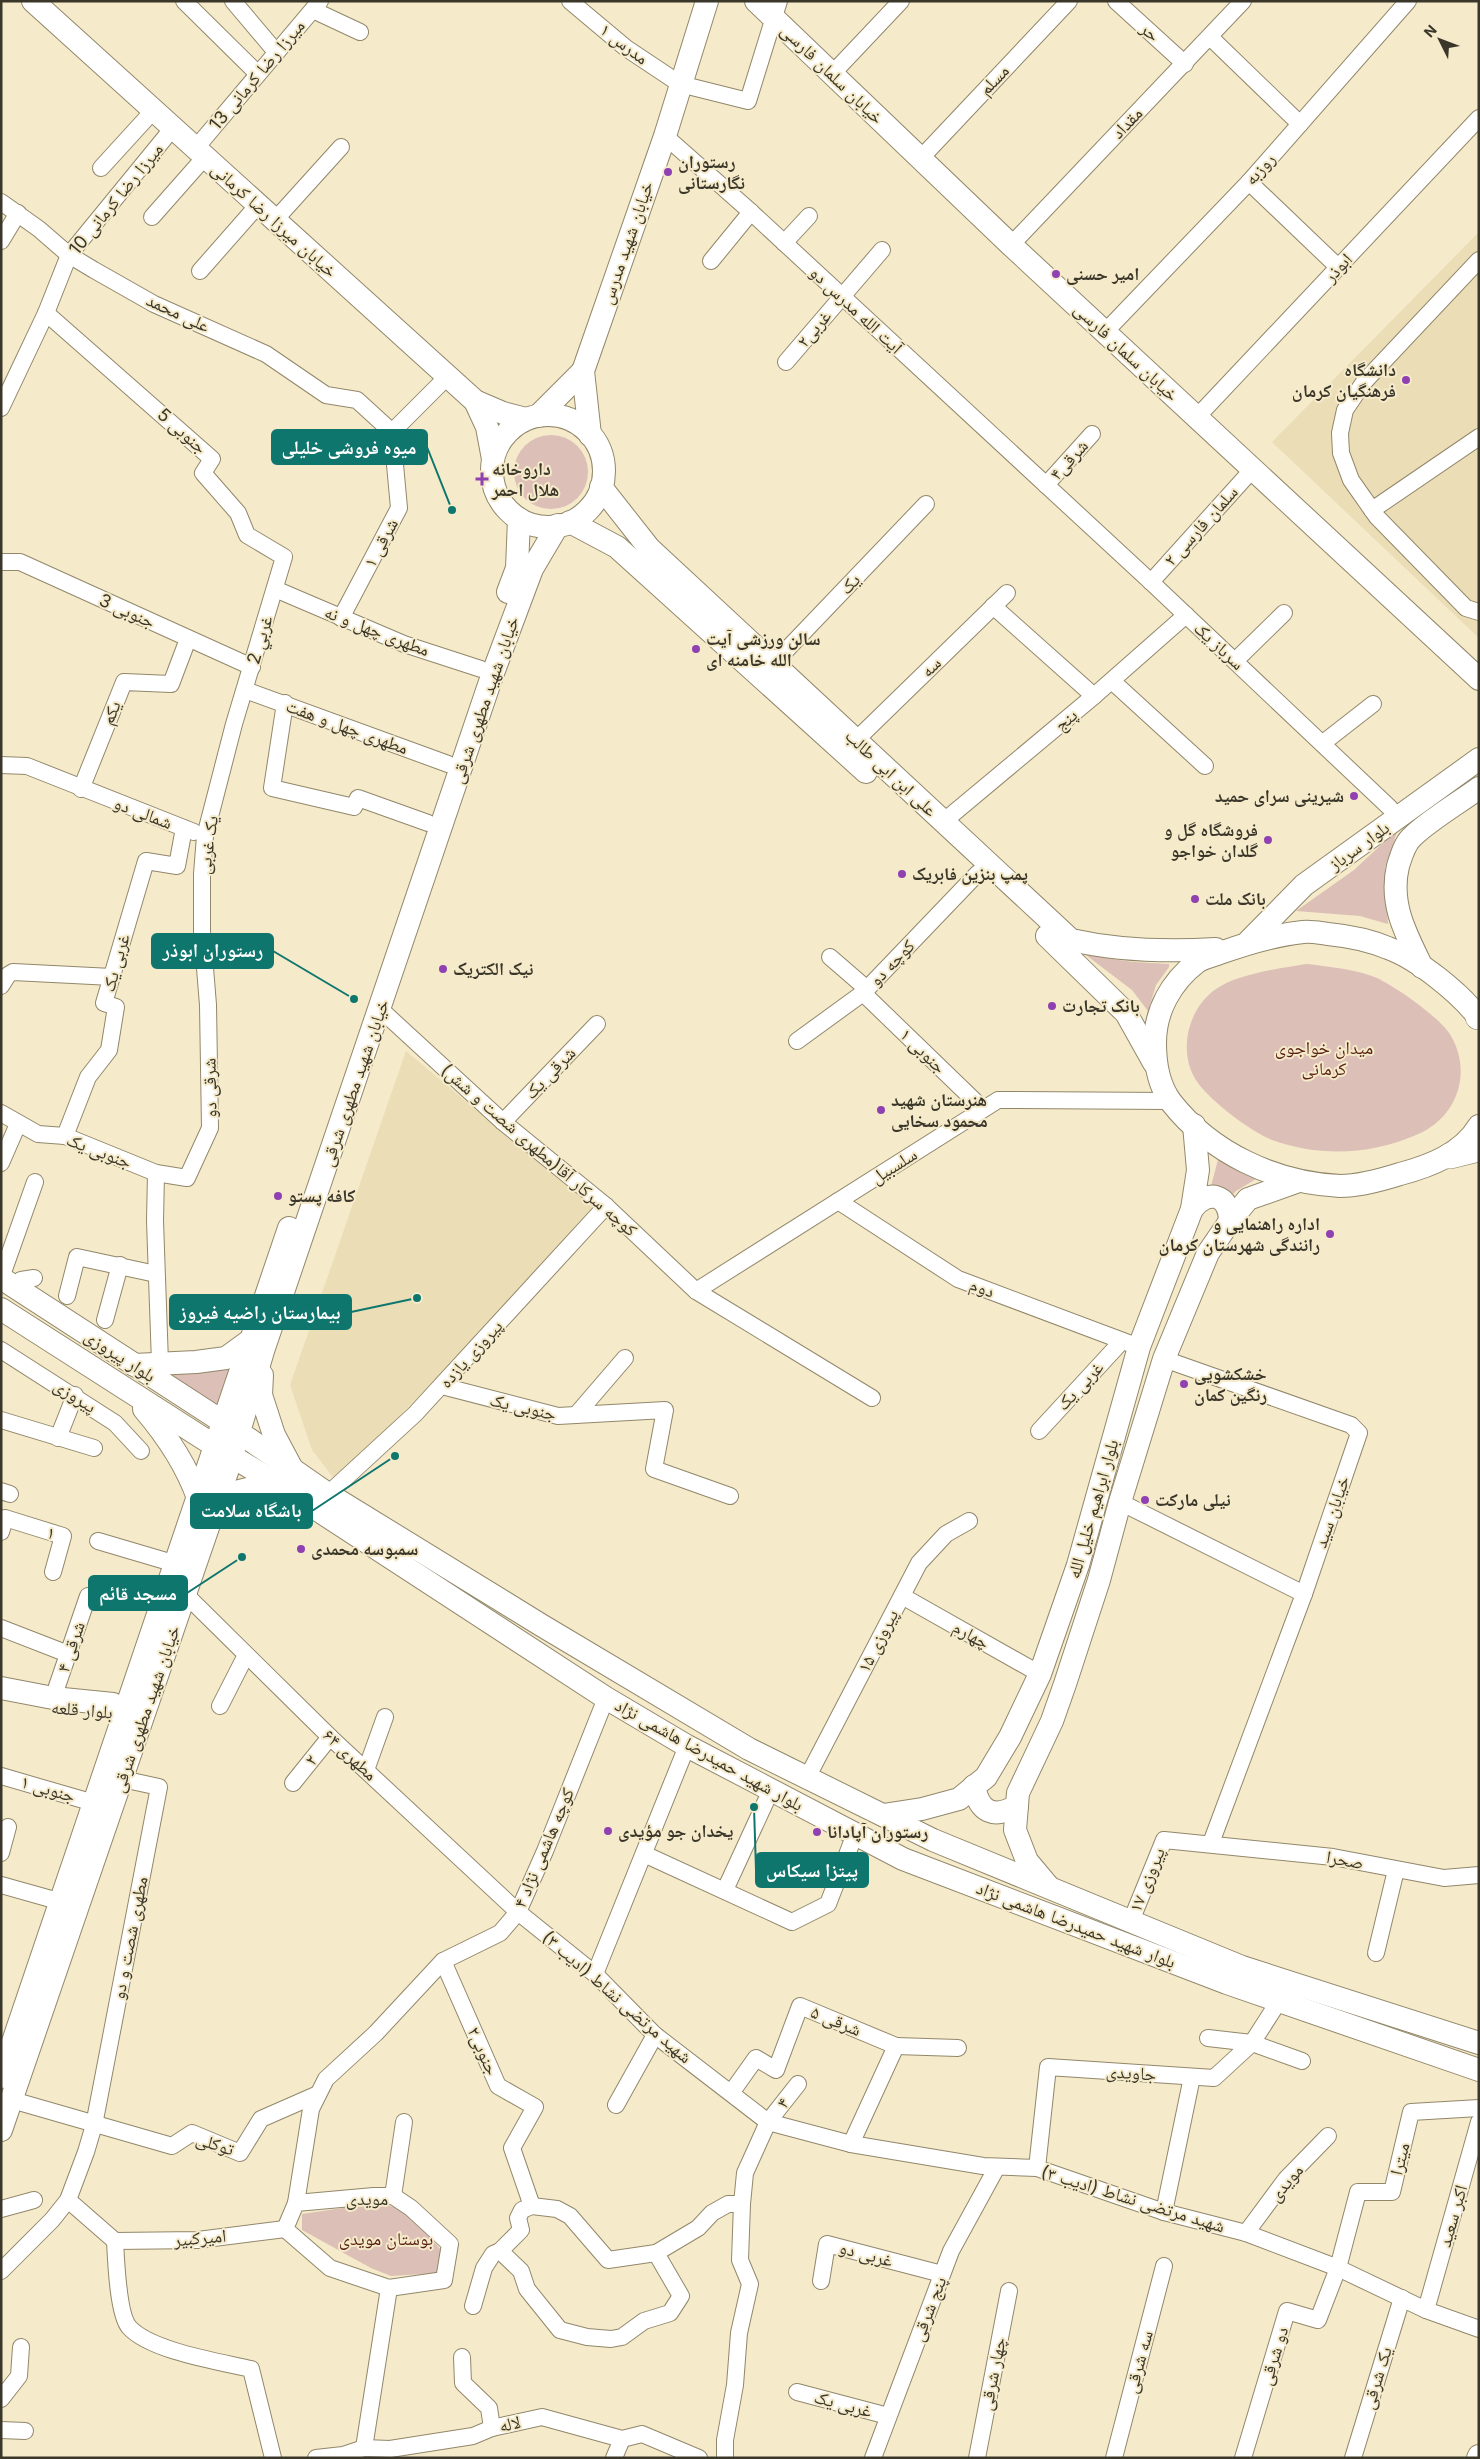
<svg xmlns="http://www.w3.org/2000/svg" width="1480" height="2459" font-family="Inter,'Noto Naskh Arabic',sans-serif">
<rect width="100%" height="100%" fill="#f5eaca"/>
<g fill="#ebdeb7">
<path d="M1479 232V638L1272 442Z"/>
<path d="M406 1051 598 1212 336 1481 312 1450 290 1385Z"/>
</g>
<g fill="#dcbfb6">
<circle cx="551" cy="472" r="37"/>
<path d="M1398 829 1385 868 1388 924 1360 916 1296 911 1354 870Z"/>
<path d="M1074 946C1105 962 1135 962 1169 964V967L1156 985 1148 1011 1132 990Z"/>
<path d="M1307 964C1330 967 1356 969 1377 978 1396 987 1441 1018 1451 1036 1473 1074 1456 1119 1416 1135 1370 1155 1320 1157 1272 1140 1250 1131 1212 1102 1198 1083 1177 1054 1187 1009 1216 989 1237 974 1281 968 1307 964Z"/>
<path d="M1220 1152 1261 1176 1236 1191 1228 1200 1210 1190Z"/>
<path d="M232 1365 219 1409 167 1376Z"/>
<path d="M377 2203 405 2209 441 2250 439 2273 391 2276 371 2268 302 2230V2214Z"/>
</g>
<g fill="none" stroke-linecap="round" stroke-linejoin="round">
<defs>
<g id="street">
<path d="M184 1 258 74"/>
<path d="M233 1 276 52"/>
<path d="M570 1 626 48 680 84 748 101 779 1"/>
<path d="M1116 1 1185 64"/>
<path d="M313 10 360 32"/>
<path d="M1210 37 1300 124"/>
<path d="M832 74 901 1"/>
<path d="M665 136 751 212 1151 582 1390 808"/>
<path d="M195 149 320 1"/>
<path d="M920 159 1069 1"/>
<path d="M101 168 153 111"/>
<path d="M1249 182 1338 267"/>
<path d="M1 202 39 229 69 255 94 270 154 304 266 354 326 395 357 400 392 432"/>
<path d="M152 217 205 157"/>
<path d="M275 220 341 147"/>
<path d="M1 241 18 213"/>
<path d="M784 243 809 216"/>
<path d="M1011 245 1243 1"/>
<path d="M1479 260 1364 382 1345 410 1340 433 1341 453 1351 480 1377 517 1466 608 1479 612"/>
<path d="M711 261 751 212"/>
<path d="M200 271 258 205"/>
<path d="M1105 332 1249 182 1408 1"/>
<path d="M786 362 882 250"/>
<path d="M1 408 46 313 69 255 172 129"/>
<path d="M1197 417 1479 118"/>
<path d="M392 432 448 376"/>
<path d="M1046 485 1092 434"/>
<path d="M1372 510 1479 437"/>
<path d="M1 562H20L252 667"/>
<path d="M1151 582 1252 470"/>
<path d="M275 589 404 644 481 669"/>
<path d="M993 606 1094 696"/>
<path d="M341 618 399 508 392 432"/>
<path d="M1235 661 1284 613"/>
<path d="M773 664 926 504"/>
<path d="M1112 681 1205 766"/>
<path d="M245 690 448 764"/>
<path d="M285 703 272 788 354 807 358 798 428 823"/>
<path d="M855 741 1007 593"/>
<path d="M1323 743 1373 704"/>
<path d="M1 765 27 766 194 832"/>
<path d="M81 789 124 682 171 684 188 639"/>
<path d="M943 822 1094 696 1186 615"/>
<path d="M830 957 867 989"/>
<path d="M1 986 8 975 13 972 112 977"/>
<path d="M863 993 983 1109"/>
<path d="M380 1009 503 1122 606 1206 696 1291 872 1398"/>
<path d="M797 1041 863 993 978 873"/>
<path d="M1 1113 38 1134 65 1136 156 1173 187 1178 210 1128 208 1005 202 931V874L205 836 234 724 284 557 247 535 238 513 203 473 212 459 46 313"/>
<path d="M503 1122 597 1024"/>
<path d="M65 1136 88 1077 109 1050 116 1007 104 1003 146 861 177 866 184 828"/>
<path d="M1 1163 18 1124"/>
<path d="M156 1173 155 1221 160 1363"/>
<path d="M838 1201 958 1279 1139 1347"/>
<path d="M1 1278 35 1182"/>
<path d="M16 1287 21 1280 34 1278"/>
<path d="M696 1291 998 1100 1170 1101"/>
<path d="M67 1296 77 1257 156 1274"/>
<path d="M105 1320 120 1265"/>
<path d="M1 1350 115 1423 141 1451"/>
<path d="M1164 1359 1351 1425 1359 1433 1304 1594 1211 1843"/>
<path d="M442 1386 558 1416 665 1410 654 1469 730 1496"/>
<path d="M576 1415 625 1358"/>
<path d="M1 1420 94 1448"/>
<path d="M1039 1431 1122 1341"/>
<path d="M58 1438 75 1395"/>
<path d="M1 1491 10 1494"/>
<path d="M328 1494 415 1414 606 1206"/>
<path d="M1120 1502 1304 1594"/>
<path d="M1 1532 5 1518 63 1536 53 1572"/>
<path d="M98 1541 176 1564"/>
<path d="M185 1594 330 1737 518 1912 595 1974 655 2035 768 2122 851 2144 983 2166 1037 2168 1164 2212 1246 2233 1338 2268 1426 2310 1479 2329"/>
<path d="M902 1596 1040 1674"/>
<path d="M1 1628 68 1654"/>
<path d="M53 1698 88 1596"/>
<path d="M220 1706 246 1655"/>
<path d="M366 1770 385 1717"/>
<path d="M1 1776 94 1803"/>
<path d="M807 1778 919 1563 946 1534 969 1521"/>
<path d="M293 1783 330 1737"/>
<path d="M1 1853 8 1827"/>
<path d="M644 1854 792 1922 828 1904 855 1834"/>
<path d="M1 1885 51 1899"/>
<path d="M725 1890 771 1790"/>
<path d="M1131 1921 1164 1840 1333 1857 1444 1878 1479 1875"/>
<path d="M1376 1953 1396 1870"/>
<path d="M443 1961 498 2086 535 2107 512 2148 532 2206"/>
<path d="M595 1974 687 1746"/>
<path d="M1208 2038 1252 2043 1302 2061"/>
<path d="M896 2046 958 2048"/>
<path d="M731 2093 756 2058 776 2070 800 2006 896 2046 851 2144"/>
<path d="M12 2100 172 2146 192 2133 240 2153 261 2119 318 2094"/>
<path d="M616 2105 655 2035"/>
<path d="M1037 2168 1048 2067 1214 2078 1252 2043 1279 2001"/>
<path d="M374 2196H393L411 2208 450 2244 444 2280 389 2288 330 2268 285 2229 296 2203Z"/>
<path d="M393 2196 404 2122"/>
<path d="M68 2200 115 2241C116 2260 118 2314 129 2327 150 2351 221 2362 251 2369L273 2458"/>
<path d="M296 2203 311 2109 326 2079 376 2033 443 1961 500 1933 518 1912 545 1851 606 1698"/>
<path d="M1 2209 34 2200"/>
<path d="M1164 2212 1192 2077"/>
<path d="M1246 2233 1286 2179 1328 2136"/>
<path d="M115 2241 198 2240 285 2229"/>
<path d="M500 2251 521 2271 527 2289 560 2330 587 2337 611 2339 622 2337 644 2321 670 2313 681 2296 656 2253"/>
<path d="M1 2271 52 2220 68 2200 86 2152 94 2125 159 1787 122 1779"/>
<path d="M821 2281 827 2244 942 2274"/>
<path d="M473 2306 484 2268 493 2254 500 2251 521 2230 518 2218 522 2210 532 2206 557 2209 570 2216 608 2260 656 2253 698 2228 712 2213 728 2204H742"/>
<path d="M1426 2310 1479 2122"/>
<path d="M462 2357 463 2383 489 2408 492 2428"/>
<path d="M797 2392 888 2416"/>
<path d="M1 2399 19 2376 21 2347"/>
<path d="M1 2430 25 2431"/>
<path d="M364 2448 389 2288"/>
<path d="M316 2458 343 2455 364 2448 390 2449 473 2436 492 2428 542 2417 622 2439 642 2434 699 2458"/>
<path d="M614 2458 622 2439"/>
<path d="M725 2458V2440L735 2385 739 2333 750 2284 740 2260 742 2204 745 2173 768 2122 798 2084"/>
<path d="M873 2458 951 2251 997 2167"/>
<path d="M977 2458 1009 2291"/>
<path d="M1114 2458 1164 2266"/>
<path d="M1243 2458 1287 2311 1318 2320 1338 2268 1358 2192H1392L1411 2112 1479 2108"/>
<path d="M1353 2458 1402 2298"/>
</g>
<g id="secondary">
<path d="M33 1 475 401 503 413 526 419"/>
<path d="M756 1 1011 245 1479 679"/>
<path d="M475 401 487 427 493 459"/>
<circle cx="548" cy="471" r="56"/>
<path d="M538 416 583 371"/>
<path d="M590 435 583 371 665 136 707 1"/>
<path d="M601 487 649 548 1071 940C1120 951 1167 952 1216 949"/>
<path d="M570 522 617 547 866 772"/>
<path d="M508 592 517 568 519 519"/>
<path d="M1047 936 1126 1013 1154 1063"/>
<path d="M1249 941 1304 885 1479 759"/>
<path d="M1422 967C1406 934 1389 904 1398 866 1401 857 1404 845 1411 838 1426 822 1460 802 1479 788"/>
<path d="M1479 1018C1460 993 1418 959 1388 948 1369 940 1348 936 1328 934 1320 933 1311 931 1303 932 1274 935 1248 943 1220 953 1212 956 1203 958 1197 962 1171 982 1155 1011 1155 1043 1155 1063 1159 1086 1171 1102 1211 1153 1275 1183 1340 1186 1360 1186 1381 1180 1400 1174 1430 1166 1462 1154 1479 1126"/>
<path d="M1192 1209C1208 1188 1230 1195 1230 1221"/>
<path d="M1 1278 240 1433 328 1494 541 1625 749 1749 933 1840 1242 1967 1479 2043"/>
<path d="M1 1309 215 1446 281 1486 606 1698 687 1746 903 1859 1227 1983 1479 2070"/>
<path d="M134 1365 196 1362 226 1358 248 1342"/>
<path d="M262 1375 261 1395 274 1435 291 1467"/>
<path d="M144 1409C167 1436 186 1464 198 1498"/>
<path d="M216 1502C237 1488 257 1487 281 1486"/>
<path d="M1 1688 53 1698 113 1704 125 1713"/>
<path d="M974 1786C979 1812 993 1819 1017 1806"/>
<path d="M883 1815 922 1809 959 1799 986 1777 1010 1737 1040 1674 1078 1565 1139 1347 1192 1209 1198 1170 1194 1125"/>
<path d="M1048 1886 1027 1861 1015 1830 1018 1793 1052 1721 1065 1684 1099 1580 1120 1502 1164 1359 1208 1253 1230 1221 1248 1199 1299 1181"/>
<path d="M1 2077 289 1228"/>
<path d="M1 2130 228 1469 263 1351 493 673 532 569 558 525"/>
<path d="M1478 2458 1479 2456"/>
</g>
<g id="primary">
<path d="M1478 1017H1479"/>
<path d="M1450 1156 1479 1149"/>
</g>
</defs>
<use href="#street" stroke="#92876a" stroke-width="18"/>
<use href="#secondary" stroke="#92876a" stroke-width="24"/>
<use href="#primary" stroke="#92876a" stroke-width="26"/>
<use href="#street" stroke="#fff" stroke-width="16"/>
<use href="#secondary" stroke="#fff" stroke-width="22"/>
<use href="#primary" stroke="#fff" stroke-width="25"/>
</g>
<g fill="#9041b1" stroke="#f5eaca" stroke-width="2">
<circle cx="668" cy="172" r="5"/>
<circle cx="1056" cy="274" r="5"/>
<circle cx="1406" cy="380" r="5"/>
<path d="M479.5 471.5h5v5h5v5h-5v5h-5v-5h-5v-5h5z"/>
<circle cx="696" cy="649" r="5"/>
<circle cx="1354" cy="796" r="5"/>
<circle cx="1268" cy="840" r="5"/>
<circle cx="902" cy="874" r="5"/>
<circle cx="1195" cy="899" r="5"/>
<circle cx="443" cy="969" r="5"/>
<circle cx="1052" cy="1006" r="5"/>
<circle cx="881" cy="1110" r="5"/>
<circle cx="278" cy="1196" r="5"/>
<circle cx="1330" cy="1234" r="5"/>
<circle cx="1184" cy="1384" r="5"/>
<circle cx="1145" cy="1500" r="5"/>
<circle cx="301" cy="1549" r="5"/>
<circle cx="608" cy="1831" r="5"/>
<circle cx="817" cy="1832" r="5"/>
</g>
<g text-anchor="middle" stroke-width="4" stroke-linejoin="round" paint-order="stroke">
<g font-size="18" fill="#3a3629" stroke="#f5eaca">
<text transform="translate(1150 32) rotate(42)" y="6">حر</text>
<text transform="translate(624 44) rotate(37)" y="6">مدرس ۱</text>
<text transform="translate(832 74) rotate(44)" y="6">خیابان سلمان فارسی</text>
<text transform="translate(257 75) rotate(-50)" y="6">میرزا رضا کرمانی 13</text>
<text transform="translate(994 80) rotate(-46)" y="6">مسلم</text>
<text transform="translate(1127 123) rotate(-46)" y="6">مقداد</text>
<text transform="translate(1260 169) rotate(-48)" y="6">روزبه</text>
<text transform="translate(116 199) rotate(-51)" y="6">میرزا رضا کرمانی 10</text>
<text transform="translate(274 220) rotate(42)" y="6">خیابان میرزا رضا کرمانی</text>
<text transform="translate(627 243) rotate(-71)" y="6">خیابان شهید مدرس</text>
<text transform="translate(1338 268) rotate(-47)" y="6">ابوذر</text>
<text transform="translate(856 310) rotate(43)" y="6">آیت الله مدرس دو</text>
<text transform="translate(178 313) rotate(25)" y="6">علی محمد</text>
<text transform="translate(814 329) rotate(-50)" y="6">غربی۲</text>
<text transform="translate(1126 352) rotate(43)" y="6">خیابان سلمان فارسی</text>
<text transform="translate(182 431) rotate(41)" y="6">جنوبی 5</text>
<text transform="translate(1069 460) rotate(-48)" y="6">شرقی۴</text>
<text transform="translate(1201 526) rotate(-48)" y="6">سلمان فارسى ٢</text>
<text transform="translate(381 543) rotate(-62)" y="6">شرقی ۱</text>
<text transform="translate(850 584) rotate(-46)" y="6">یک</text>
<text transform="translate(127 611) rotate(24)" y="6">جنوبی 3</text>
<text transform="translate(377 631) rotate(21)" y="6">مطهری چهل و نه</text>
<text transform="translate(260 640) rotate(-73)" y="6">2 غربي</text>
<text transform="translate(1219 646) rotate(43)" y="6">سرباز یک</text>
<text transform="translate(931 667) rotate(-44)" y="6">سه</text>
<text transform="translate(485 700) rotate(-71)" y="6">خیابان شهید مطهری شرقی</text>
<text transform="translate(111 713) rotate(-68)" y="6">یکم</text>
<text transform="translate(1066 720) rotate(-40)" y="6">پنج</text>
<text transform="translate(347 727) rotate(20)" y="6">مطهری چهل و هفت</text>
<text transform="translate(891 773) rotate(43)" y="6">علی ابن ابی طالب</text>
<text transform="translate(143 813) rotate(21)" y="6">شمالی دو</text>
<text transform="translate(208 845) rotate(-82)" y="6">یک غربی</text>
<text transform="translate(1359 846) rotate(-36)" y="6">بلوار سرباز</text>
<text transform="translate(116 963) rotate(-74)" y="6">غربی یک</text>
<text transform="translate(892 963) rotate(-46)" y="6">کوچه دو</text>
<text transform="translate(923 1051) rotate(44)" y="6">جنوبی ۱</text>
<text transform="translate(550 1073) rotate(-46)" y="6">شرقی یک</text>
<text transform="translate(355 1083) rotate(-71)" y="6">خیابان شهید مطهری شرقی</text>
<text transform="translate(210 1088) rotate(-91)" y="6">شرقی دو</text>
<text transform="translate(539 1150) rotate(41)" y="6">(مطهری شصت و شش)کوچه سرکار آقا</text>
<text transform="translate(99 1151) rotate(21)" y="6">جنوبی یک</text>
<text transform="translate(894 1166) rotate(-32)" y="6">سلسبیل</text>
<text transform="translate(982 1288) rotate(21)" y="6">دوم</text>
<text transform="translate(471 1354) rotate(-48)" y="6">پیروزی یازده</text>
<text transform="translate(120 1356) rotate(33)" y="6">بلوار پیروزی</text>
<text transform="translate(1080 1386) rotate(-47)" y="6">غربی یک</text>
<text transform="translate(75 1396) rotate(33)" y="6">پیروزی</text>
<text transform="translate(523 1407) rotate(13)" y="6">جنوبی یک</text>
<text transform="translate(1093 1509) rotate(-74)" y="6">بلوار ابراهیم خلیل الله</text>
<text transform="translate(1332 1512) rotate(-71)" y="6">خیابان سید</text>
<text transform="translate(51 1533) rotate(20)" y="6">۱</text>
<text transform="translate(971 1635) rotate(29)" y="6">چهارم</text>
<text transform="translate(878 1641) rotate(-63)" y="6">پیروزی ۱۵</text>
<text transform="translate(71 1647) rotate(-71)" y="6">شرقی ۴</text>
<text transform="translate(146 1709) rotate(-71)" y="6">خیابان شهید مطهری شرقی</text>
<text transform="translate(82 1710) rotate(5)" y="6">بلوار قلعه</text>
<text transform="translate(350 1755) rotate(43)" y="6">مطهری ۶۴</text>
<text transform="translate(709 1755) rotate(29)" y="6">بلوار شهید حمیدرضا هاشمی نژاد</text>
<text transform="translate(311 1760) rotate(-52)" y="6">۲</text>
<text transform="translate(48 1789) rotate(16)" y="6">۱ جنوبی</text>
<text transform="translate(544 1848) rotate(-67)" y="6">کوچه هاشمی نژاد ۴</text>
<text transform="translate(1345 1860) rotate(10)" y="6">صحرا</text>
<text transform="translate(1147 1880) rotate(-68)" y="6">پیروزی ۱۷</text>
<text transform="translate(1076 1925) rotate(21)" y="6">بلوار شهید حمیدرضا هاشمی نژاد</text>
<text transform="translate(130 1938) rotate(-79)" y="6">مطهری شصت و دو</text>
<text transform="translate(617 1997) rotate(41)" y="6">شهید مرتضی نشاط (ادیب ۳)</text>
<text transform="translate(836 2021) rotate(22)" y="6">۵ شرقی</text>
<text transform="translate(483 2051) rotate(66)" y="6">جنوبی۲</text>
<text transform="translate(1131 2073) rotate(4)" y="6">جاویدی</text>
<text transform="translate(783 2103) rotate(-52)" y="6">۴</text>
<text transform="translate(215 2144) rotate(18)" y="6">توکلی</text>
<text transform="translate(1400 2159) rotate(-76)" y="6">میترا</text>
<text transform="translate(1286 2183) rotate(-50)" y="6">مویدی</text>
<text x="367" y="2205">مویدی</text>
<text transform="translate(1133 2199) rotate(17)" y="6">شهید مرتضی نشاط (ادیب ۳)</text>
<text transform="translate(1453 2216) rotate(-74)" y="6">اکبر سعید</text>
<text transform="translate(200 2238) rotate(-5)" y="6">امیرکبیر</text>
<text transform="translate(866 2254) rotate(15)" y="6">غربی دو</text>
<text transform="translate(929 2309) rotate(-69)" y="6">پنج شرقی</text>
<text transform="translate(1274 2356) rotate(-73)" y="6">دو شرقی</text>
<text transform="translate(1139 2362) rotate(-75)" y="6">سه شرقی</text>
<text transform="translate(993 2374) rotate(-79)" y="6">چهار شرقی</text>
<text transform="translate(1377 2378) rotate(-73)" y="6">یک شرقی</text>
<text transform="translate(843 2404) rotate(15)" y="6">غربی یک</text>
<text transform="translate(510 2424) rotate(-12)" y="6">لاله</text>
</g>
<g font-size="18" font-weight="bold" fill="#3a3629" stroke="#f5eaca" text-anchor="start">
<text x="678" y="168">رستوران<tspan x="678" dy="21">نگارستانی</tspan></text>
<text x="1066" y="280">امیر حسنی</text>
<text x="1396" y="376" text-anchor="end">دانشگاه<tspan x="1396" dy="21">فرهنگیان کرمان</tspan></text>
<text x="492" y="475">داروخانه<tspan x="492" dy="21">هلال احمر</tspan></text>
<text x="706" y="645">سالن ورزشى آیت<tspan x="706" dy="21">الله خامنه اى</tspan></text>
<text x="1344" y="802" text-anchor="end">شیرینی سرای حمید</text>
<text x="1258" y="836" text-anchor="end">فروشگاه گل و<tspan x="1258" dy="21">گلدان خواجو</tspan></text>
<text x="912" y="880">پمپ بنزین فابریک</text>
<text x="1205" y="905">بانک ملت</text>
<text x="453" y="975">نیک الکتریک</text>
<text x="1062" y="1012">بانک تجارت</text>
<text x="891" y="1106">هنرستان شهید<tspan x="891" dy="21">محمود سخایی</tspan></text>
<text x="288" y="1202">کافه پستو</text>
<text x="1320" y="1230" text-anchor="end">اداره راهنمایی و<tspan x="1320" dy="21">رانندگی شهرستان کرمان</tspan></text>
<text x="1194" y="1380">خشکشویی<tspan x="1194" dy="21">رنگین کمان</tspan></text>
<text x="1155" y="1506">نیلی مارکت</text>
<text x="311" y="1555">سمبوسه محمدی</text>
<text x="618" y="1837">یخدان جو مؤیدی</text>
<text x="827" y="1838">رستوران آپادانا</text>
</g>
<g font-size="18" fill="#592213" stroke="#f5eaca">
<text x="1324" y="1054">میدان خواجوی<tspan x="1324" dy="21">کرمانی</tspan></text>
<text x="386" y="2245">بوستان مویدی</text>
</g>
</g>
<path fill="none" stroke="#0f766e" stroke-width="2" d="M452 510L427 447M354 999L273 951M417 1298L351 1312M395 1456L312 1511M242 1557L187 1593M754 1807L756 1870"/>
<g fill="#0f766e" stroke="#f5eaca" stroke-width="2">
<circle cx="452" cy="510" r="5"/>
<circle cx="354" cy="999" r="5"/>
<circle cx="417" cy="1298" r="5"/>
<circle cx="395" cy="1456" r="5"/>
<circle cx="242" cy="1557" r="5"/>
<circle cx="754" cy="1807" r="5"/>
</g>
<g fill="#0f766e" stroke="#0f766e" stroke-width="2">
<rect x="272" y="430" width="155" height="34" rx="5"/>
<rect x="152" y="934" width="121" height="34" rx="5"/>
<rect x="170" y="1295" width="181" height="34" rx="5"/>
<rect x="191" y="1494" width="121" height="34" rx="5"/>
<rect x="89" y="1576" width="98" height="34" rx="5"/>
<rect x="756" y="1853" width="112" height="34" rx="5"/>
</g>
<g font-size="19" text-anchor="middle" font-weight="bold" fill="#fff">
<text x="349" y="454">میوه فروشی خلیلی</text>
<text x="213" y="957">رستوران ابوذر</text>
<text x="260" y="1319">بیمارستان راضیه فیروز</text>
<text x="251" y="1517">باشگاه سلامت</text>
<text x="138" y="1600">مسجد قائم</text>
<text x="812" y="1877">پیتزا سیکاس</text>
</g>
<rect width="1480" height="2459" fill="none" stroke="#3a3629" stroke-width="5"/>
<g transform="translate(1440 40) rotate(312)" stroke="#f5eaca" stroke-width="4" paint-order="stroke">
<path d="M0-4L9 19L0 12L-9 19Z" fill="#3a3629"/>
<text y="-8" font-size="14" font-weight="bold" text-anchor="middle" fill="#3a3629">N</text>
</g>
</svg>
